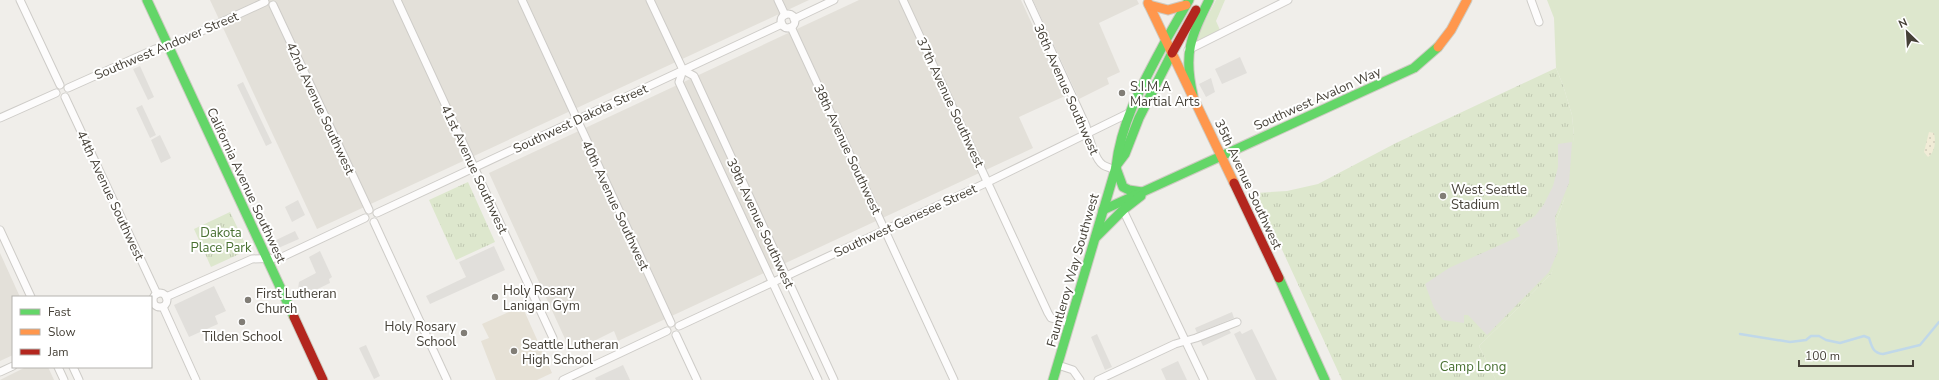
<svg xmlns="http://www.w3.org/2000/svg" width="1939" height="380" font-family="'Nunito Sans',sans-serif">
<defs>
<pattern id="sand-dots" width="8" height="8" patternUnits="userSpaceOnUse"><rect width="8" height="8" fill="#f1ecd7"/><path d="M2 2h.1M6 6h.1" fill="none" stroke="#d0cbb9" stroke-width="1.8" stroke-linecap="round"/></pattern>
<pattern id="park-tufts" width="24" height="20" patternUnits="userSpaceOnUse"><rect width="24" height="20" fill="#dde7cd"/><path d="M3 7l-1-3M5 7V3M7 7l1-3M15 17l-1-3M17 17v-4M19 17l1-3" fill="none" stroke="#bfc7b1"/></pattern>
</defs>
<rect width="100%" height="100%" fill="#f0eeea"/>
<g fill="#e3e0d9">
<path d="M210 0H809L317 229Z"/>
<path d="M859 0H1021L1065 96 1019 117 1033 148 618 341 614 331 582 347 574 346 566 341 489 173Z"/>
<path d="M1033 0H1137L1139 4 1099 23 1120 72 1107 78 1109 84 1079 99Z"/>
<path d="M0 253 20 297H13V355L0 361Z"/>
<path d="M26 367H48L54 380H0Z"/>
</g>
<path fill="#e6e1d6" d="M522 306 552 373 537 380H496L481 341 489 338 482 324Z"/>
<g fill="#dde7cd">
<path d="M1216 0H1225L1216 21 1220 30 1194 42Z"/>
<path d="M1547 0H1939V380H1496L1479 346 1515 311 1551 274 1560 248 1556 221 1564 200 1574 136 1572 115 1563 85 1556 68 1554 18Z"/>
</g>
<path fill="url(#sand-dots)" d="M1929 132 1934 133C1936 142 1935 152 1928 157L1924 152Z"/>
<g fill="url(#park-tufts)">
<path d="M1556 68 1563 85 1572 115 1574 136 1571 181 1556 221 1560 248 1559 256 1551 274 1515 311 1479 346 1496 380H1342L1256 193 1287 191 1318 184 1396 143Z"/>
<path d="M468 182 495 242 456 260 429 200Z"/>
<path d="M230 212 248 250 211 267 194 229Z"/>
</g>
<g fill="#e1dfdb">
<path d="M1240 57 1247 73 1222 84 1215 69Z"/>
<path d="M140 66 154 97 148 100 133 69Z"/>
<path d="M1211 78 1215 92 1206 97 1199 84Z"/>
<path d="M243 82 272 143 266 146 237 85Z"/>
<path d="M142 105 156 135 150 138 136 108Z"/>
<path d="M160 135 171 158 161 163 151 140Z"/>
<path d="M1572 142 1569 183 1555 217 1558 251 1549 272 1487 335 1468 315H1464V323L1443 320 1434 308 1425 284 1449 268 1520 236 1516 229 1535 216 1544 204 1553 186 1558 167V144Z"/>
<path d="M298 200 305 215 292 222 285 207Z"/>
<path d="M295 231 299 239 276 249 272 242Z"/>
<path d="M494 246 505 270 430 304 426 296 466 277 459 262Z"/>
<path d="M320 251 332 277 329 279 330 283 301 297 298 289 299 282 316 273 309 257Z"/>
<path d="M214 286 226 311 215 316 218 324 189 337 174 305Z"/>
<path d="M1232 312 1234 318 1197 333 1195 328Z"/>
<path d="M1228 328 1231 333 1203 346 1200 340Z"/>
<path d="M1252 329 1259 343 1277 380H1256L1234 334 1240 331 1242 334Z"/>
<path d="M1097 334 1112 367 1105 370 1091 337Z"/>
<path d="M366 345 380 376 374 379 359 348Z"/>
<path d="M1178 361 1187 380H1166L1161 369Z"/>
<path d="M623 365 630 380H596L595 378Z"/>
</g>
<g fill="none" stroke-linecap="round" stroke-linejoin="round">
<path stroke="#c0d8e9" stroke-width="2.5" d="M1740 334 1790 342 1806 340 1811 336H1819L1826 340 1840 343 1864 336 1869 338C1872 347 1873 353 1883 354L1920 345 1939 322"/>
<defs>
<g id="street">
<path d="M20 0 60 85"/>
<path d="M397 0 553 338"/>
<path d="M522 0 671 323"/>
<path d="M650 0 683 70 694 76 834 380"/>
<path d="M778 0 785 15"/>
<path d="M903 0 1048 313 1051 318 1069 323"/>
<path d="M1028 0 1086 126C1088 135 1095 160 1103 165 1106 167 1111 168 1115 170"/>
<path d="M1531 0 1539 22"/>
<path d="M273 5 369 210"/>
<circle cx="788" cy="21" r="7"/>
<path d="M794 19 834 0"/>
<path d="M791 27 954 380"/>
<path d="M1188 50 1288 0"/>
<path d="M683 70 679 82 818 380"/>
<path d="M68 88 155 49 178 42 265 2"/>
<path d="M65 97 157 294"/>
<path d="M0 118 56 93"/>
<path d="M1123 210 1204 380"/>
<path d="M377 213 782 24"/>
<path d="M374 222 447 380"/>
<path d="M0 230 31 297"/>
<circle cx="160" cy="300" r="7"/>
<path d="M166 297 252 259 280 258 365 218"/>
<path d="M163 307 196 380"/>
<path d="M679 326 988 182 1131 112"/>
<path d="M676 335 697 380"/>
<path d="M1058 365 1073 370 1080 380"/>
<path d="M58 367 64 380"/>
<path d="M73 367 79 380"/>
<path d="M0 372 13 366"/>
<path d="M563 380 667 331"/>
<path d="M1098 380 1175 344 1196 338 1237 322"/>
</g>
<g id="fast">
<path d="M147 0 294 317"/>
<path d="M1166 40 1189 0"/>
<path d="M1193 95C1183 53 1191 37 1209 0"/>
<path d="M1116 166 1125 154 1139 118 1172 53"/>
<path d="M1116 168 1123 187 1129 190 1142 192"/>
<path d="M1103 210 1414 68 1438 47"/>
<path d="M1096 237 1123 210 1141 196"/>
<path d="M1279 278 1325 380"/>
<path d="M1053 380 1116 167C1121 121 1144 81 1166 40"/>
</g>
<g id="slow">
<path d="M1148 3 1234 183"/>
<path d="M1149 5 1168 10 1186 5"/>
<path d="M1438 47 1451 30 1467 0"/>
</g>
<g id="jam">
<path d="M1172 53 1196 10"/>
<path d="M1234 183 1279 278"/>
<path d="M294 317 323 380"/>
</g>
</defs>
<use href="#street" stroke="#ceccc8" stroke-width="9"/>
<use href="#fast" stroke="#cecbc2" stroke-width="11"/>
<use href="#slow" stroke="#cecbc2" stroke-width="11"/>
<use href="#jam" stroke="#cecbc2" stroke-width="11"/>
<use href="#street" stroke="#fdfcfc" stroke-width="7"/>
<use href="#fast" stroke="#63d668" stroke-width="9"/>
<use href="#slow" stroke="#ff974d" stroke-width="9"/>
<use href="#jam" stroke="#b3261e" stroke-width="9"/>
</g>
<g fill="#817d76" stroke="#fff" stroke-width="1.5">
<circle cx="1122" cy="93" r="4"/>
<circle cx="1443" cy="196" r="4"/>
<circle cx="495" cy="297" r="4"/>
<circle cx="248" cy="300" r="4"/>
<circle cx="242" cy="322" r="4"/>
<circle cx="464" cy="333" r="4"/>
<circle cx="514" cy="351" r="4"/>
</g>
<g text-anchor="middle" stroke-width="4" stroke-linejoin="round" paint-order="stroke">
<g font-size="13" fill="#454037" stroke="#fff">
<text transform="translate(166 45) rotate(-23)" y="5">Southwest Andover Street</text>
<text transform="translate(1067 89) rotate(66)" y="5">36th Avenue Southwest</text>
<text transform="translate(1317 98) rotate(-24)" y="5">Southwest Avalon Way</text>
<text transform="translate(951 102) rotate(65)" y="5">37th Avenue Southwest</text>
<text transform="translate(321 108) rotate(65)" y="5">42nd Avenue Southwest</text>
<text transform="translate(580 118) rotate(-25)" y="5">Southwest Dakota Street</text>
<text transform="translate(848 149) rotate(65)" y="5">38th Avenue Southwest</text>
<text transform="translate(475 169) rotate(65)" y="5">41st Avenue Southwest</text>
<text transform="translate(1249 184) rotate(65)" y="5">35th Avenue Southwest</text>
<text transform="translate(247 185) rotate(65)" y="5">California Avenue Southwest</text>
<text transform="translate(111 195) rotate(65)" y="5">44th Avenue Southwest</text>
<text transform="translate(616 205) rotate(65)" y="5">40th Avenue Southwest</text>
<text transform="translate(905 220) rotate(-25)" y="5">Southwest Genesee Street</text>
<text transform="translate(761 223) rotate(65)" y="5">39th Avenue Southwest</text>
<text transform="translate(1072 270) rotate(-74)" y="5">Fauntleroy Way Southwest</text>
</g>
<g font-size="13" fill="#454037" stroke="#fff" text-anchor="start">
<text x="1130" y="91">S.I.M.A<tspan x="1130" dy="15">Martial Arts</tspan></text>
<text x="1451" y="194">West Seattle<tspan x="1451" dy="15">Stadium</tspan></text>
<text x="503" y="295">Holy Rosary<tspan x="503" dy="15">Lanigan Gym</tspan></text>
<text x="256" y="298">First Lutheran<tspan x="256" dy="15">Church</tspan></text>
<text x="456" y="331" text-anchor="end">Holy Rosary<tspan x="456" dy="15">School</tspan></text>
<text x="242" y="341" text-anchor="middle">Tilden School</text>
<text x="522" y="349">Seattle Lutheran<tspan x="522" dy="15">High School</tspan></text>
</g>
<g font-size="13" fill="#487031" stroke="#fff">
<text x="221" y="237">Dakota<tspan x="221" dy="15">Place Park</tspan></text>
<text x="1473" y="371">Camp Long</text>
</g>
</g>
<rect x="12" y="296" width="140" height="72" fill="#ffffff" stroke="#b5b3af"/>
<rect x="20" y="309" width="20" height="6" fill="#63d668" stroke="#b5b3af"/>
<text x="48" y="316" font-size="12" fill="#454037">Fast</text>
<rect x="20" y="329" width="20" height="6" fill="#ff974d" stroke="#b5b3af"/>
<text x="48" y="336" font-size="12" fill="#454037">Slow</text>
<rect x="20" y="349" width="20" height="6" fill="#b3261e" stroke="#b5b3af"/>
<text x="48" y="356" font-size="12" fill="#454037">Jam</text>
<g transform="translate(1907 32) rotate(335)" stroke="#ffffff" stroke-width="3" paint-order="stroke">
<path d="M0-3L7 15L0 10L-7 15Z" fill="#454037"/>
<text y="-6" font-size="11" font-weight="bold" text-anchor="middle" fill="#454037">N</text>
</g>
<path d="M1799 360v6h114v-6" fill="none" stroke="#454037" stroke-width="2"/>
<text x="1805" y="360" font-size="12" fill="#454037" stroke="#ffffff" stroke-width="3" paint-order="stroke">100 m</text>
</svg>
